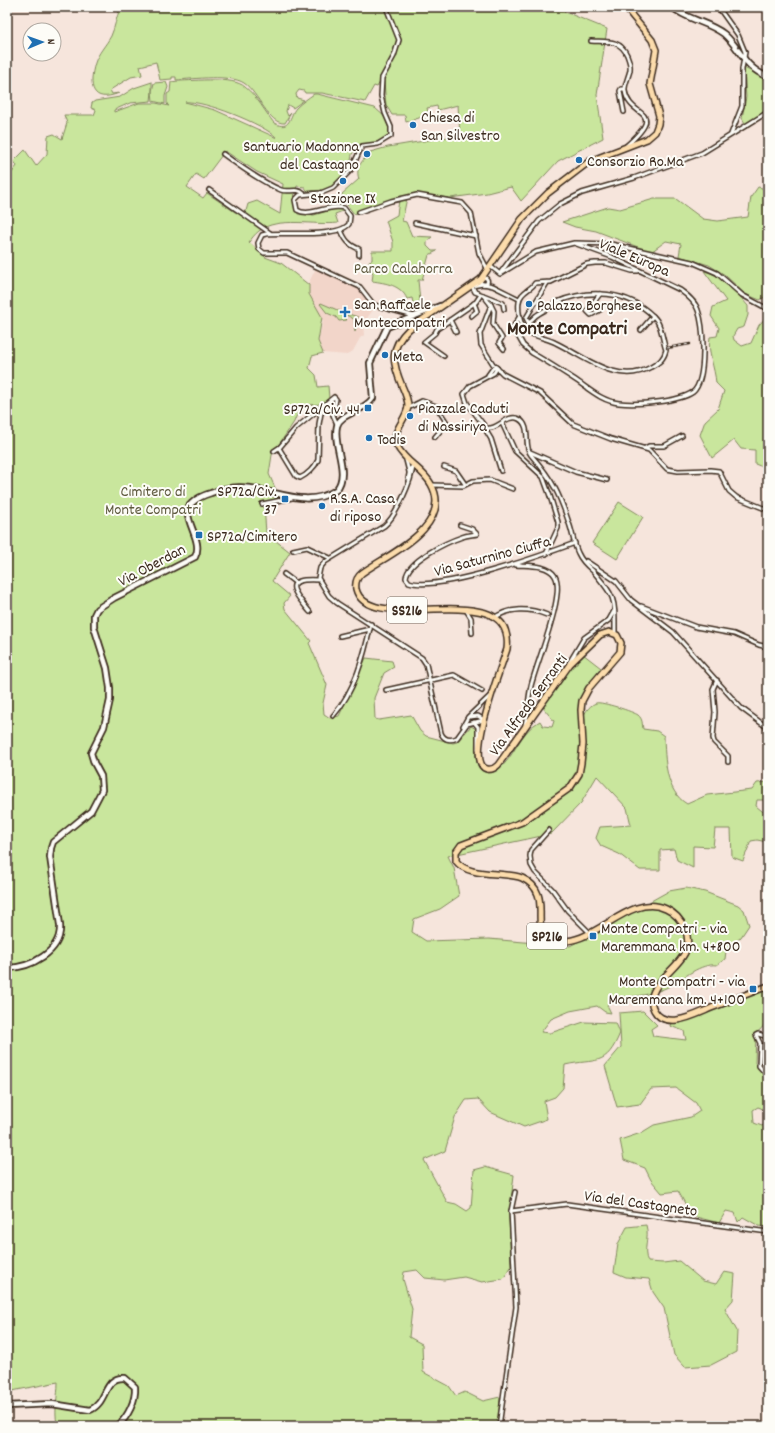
<svg xmlns="http://www.w3.org/2000/svg" width="775" height="1433" font-family="Dekko,sans-serif">
<rect width="100%" height="100%" fill="#f6e5dc"/>
<filter id="ink" filterUnits="userSpaceOnUse"><feTurbulence type="fractalNoise" baseFrequency=".025" numOctaves="2"/><feDisplacementMap in="SourceGraphic" scale="8" xChannelSelector="R" yChannelSelector="G"/><feConvolveMatrix kernelMatrix="1 2 1 2 8 2 1 2 1" color-interpolation-filters="sRGB"/></filter>
<g filter="url(#ink)">
<path fill="#f2d5c9" d="M315 270 322 271 361 290 366 299H368L375 307 363 324 364 335 360 338 353 351 347 355 323 353 318 341 323 321 309 294 310 280Z"/>
<g fill="#c9e69d" stroke="#82885e" fill-rule="evenodd">
<path d="M136 7H553L607 29 597 95 603 138 558 161 521 201 511 187 487 193 450 198 417 194 391 199 354 214 342 198V194L359 179C356 171 359 165 364 159L370 158V152L388 147 460 135 458 105 438 110 437 106 427 108 428 112 423 113 425 120H423L422 117 406 122 405 115H392L386 105 384 82H380L377 87 374 86 365 102 322 93H305L304 91 299 90 296 94 297 98 304 100 293 108 288 105 286 111 288 116 291 113 285 123C269 125 258 92 244 83 230 74 194 79 176 80V77H172V79L160 80 156 62 140 66 142 75 131 77 110 90 112 94 119 93C92 104 88 86 95 63 98 53 106 45 111 36 115 27 116 18 120 9L131 11Z"/>
<path d="M744 68 768 79V111L746 125 742 118 746 97Z"/>
<path d="M178 81C195 81 233 76 245 87 257 96 265 112 274 123 291 132 289 116 296 108 301 103 308 98 314 94H317L375 108 385 117 390 131 389 136 379 142 361 145 352 154C351 169 340 186 323 190 318 191 312 190 307 191L305 187 297 186C294 197 291 204 298 214L314 215 338 208 343 211 335 214 338 223C316 226 277 216 259 231 255 234 252 238 249 242L265 257 281 263 309 285V294L322 317 318 341 323 353 312 356 309 368 316 375 318 387 328 386 329 398 323 404 306 405 298 412 294 422 272 455 269 474 279 497 264 505 266 533 290 552 272 581 290 596 284 603 285 609 311 641 309 643 327 685 323 703 324 714 330 718 339 716 366 658 392 661 394 667 384 673 374 698 375 719 379 720 411 715 420 731 426 736 453 743 457 742 471 726 476 729C476 739 474 752 477 762 479 772 490 776 498 770 515 757 519 732 540 721L543 726 552 727 554 721 544 709 543 704 566 672 583 654 601 668 584 693 581 722C584 714 588 706 596 703 601 701 634 712 638 715 643 719 642 724 643 729L657 731 664 736C665 759 665 791 687 804L707 795 752 790 757 783 768 782V800H757L756 806 768 816V852L767 842 757 840 751 841 743 861 732 857 731 829H715L713 847 693 846V868L677 860 674 849 660 850V870H640L619 854 601 846 596 838 600 827 631 825 627 808 597 776 581 803 551 834 448 856 454 868 459 896 440 909 414 919 412 932 426 941 489 939 570 946 669 891 686 888 705 892 738 905 744 910 749 925 741 937 726 951 725 959 717 965C700 963 684 978 670 986 653 995 635 997 616 997L607 1005 611 1013 605 1012 597 1006 570 1011 551 1019 541 1032 550 1033 584 1022 616 1023 620 1033C606 1068 596 1058 565 1065L563 1088 555 1097 544 1101 547 1119 524 1127 490 1112 478 1099 466 1100 455 1117 445 1151 424 1160 447 1202 456 1204 467 1211 471 1208 474 1170 485 1167 514 1175 509 1217 511 1267 503 1279 482 1282 464 1277 444 1280 425 1278 417 1270 404 1272 403 1279 412 1309 409 1337 422 1344 423 1372 449 1386 456 1396 465 1392 483 1401 500 1397 498 1426H53L57 1424C54 1408 58 1397 58 1382L7 1392V179L17 166 14 161 25 150 36 166 47 154 48 136 54 134 62 139 67 123 64 115H94L96 110 91 108 92 103 95 101 120 97 134 88 152 82V91L154 83 166 82 168 87 165 96V104L153 101 152 91 151 101 130 103 114 110V112L139 103H156L169 106 167 104V94L170 92 171 82ZM185 102C203 100 264 124 277 138L215 110ZM225 151 257 172 283 184 280 214 257 201 248 204 246 211 235 212 207 193 203 198 187 187 196 174 204 179Z"/>
<path d="M758 187 766 189 768 192V295L760 300 745 294 725 275 709 265 679 256 681 244 666 241 651 252 596 231 575 227 562 222 608 207 620 209 654 199H676L703 219 718 221 748 217 751 197Z"/>
<path d="M407 198 402 221 406 222 412 236 432 237 427 241V246L432 251H437L429 255 422 280H418L420 302 413 303 412 298 407 299C401 285 386 283 372 281L373 274 369 261 372 260V251H393V242L386 221 397 215 399 200Z"/>
<path d="M704 271C723 275 737 293 748 306V315L744 327 737 329 733 336 734 340 742 346 751 343 759 325 768 315V463L760 466 755 464V450L741 449 734 440 712 458 700 435 705 421 718 409 724 391 716 383C715 368 707 352 710 337L717 336 719 328 711 316 713 307 726 301Z"/>
<path d="M321 303 342 312 358 317 355 332 354 319 344 314 343 316 347 320 339 321 336 317 327 313 320 304Z"/>
<path d="M619 502 643 517 617 559 592 543Z"/>
<path d="M766 989 768 990C768 1008 772 1022 756 1033L755 1063 768 1077V1111L758 1107 753 1110 754 1123 762 1126 768 1122V1227L759 1226 743 1217 738 1222 735 1213 726 1211 719 1223 692 1216 678 1191 662 1193 651 1180 645 1168 624 1160 620 1140 641 1133 654 1125 691 1117 700 1111 696 1103 676 1088 651 1089 640 1104 617 1107 605 1066 621 1047 619 1013 643 1011 657 1025 651 1029 653 1036 686 1040 684 1031 670 1026 671 1022H682Z"/>
<path d="M646 1225C650 1238 642 1250 648 1262L663 1263 679 1261 703 1281 716 1284 724 1272 735 1274 733 1300 725 1309 737 1331 736 1352 711 1365 685 1367 674 1355 664 1308 653 1292 649 1279 626 1277 614 1272 618 1244 627 1227Z"/>
</g>
<g fill="none" stroke-linecap="round" stroke-linejoin="round">
<defs>
<g id="street">
<path d="M386 7 399 40 394 56 382 78 381 96 385 113 391 127V136L378 144 362 146 351 170 333 188 321 193 300 195 295 200 297 210C310 218 329 203 344 208L350 216 349 224C338 238 284 232 266 234L262 235 258 243 259 249 264 253H287L360 287 374 305 414 316"/>
<path d="M718 7 738 35 745 52 742 69V106L731 134"/>
<path d="M591 41C606 42 620 39 627 55 629 60 631 65 630 70 629 76 624 85 625 91 629 119 669 108 626 146"/>
<path d="M624 112 620 91 621 89H624"/>
<path d="M223 154C238 165 263 183 281 190 288 193 298 187 304 194"/>
<path d="M209 190 270 233"/>
<path d="M359 212 391 201 417 195 462 203 471 213 479 253 488 270"/>
<path d="M415 223 476 236"/>
<path d="M341 230C345 240 349 245 359 249V255"/>
<path d="M576 243 611 244 692 262 717 273 742 295 768 309"/>
<path d="M490 266 500 274 536 252 574 243 612 257 680 290C687 295 695 301 698 310 704 326 707 380 693 392 679 402 636 405 619 403 601 401 588 388 574 379 560 370 546 361 532 353L523 345 513 327 520 316"/>
<path d="M501 272 539 221 560 204 582 193 634 178 702 153 768 112"/>
<circle cx="484" cy="281" r="3.5"/>
<path d="M483 284 472 286 475 292 483 295 491 305 480 334 481 345 493 364 503 374 540 393 573 424 611 439 649 450 667 469 678 471 710 470 719 471 729 491 736 497 768 510"/>
<path d="M484 284 493 286 519 299"/>
<path d="M483 295 503 303 504 309"/>
<path d="M490 303 494 311 493 324 502 338 499 343 504 349"/>
<path d="M600 310 591 315 587 311 600 294"/>
<path d="M471 316 477 311 474 303"/>
<path d="M450 320 456 332"/>
<path d="M529 324C533 316 540 313 547 309 551 307 554 303 557 302 589 288 628 291 653 316 662 324 662 339 666 350 664 359 659 363 651 367 618 386 585 357 556 343 547 338 528 336 523 327 519 319 516 302 522 295 526 290 532 288 535 283L551 282 587 264 595 263H606L632 271H638"/>
<path d="M525 330 529 324 526 318 547 283"/>
<path d="M641 330 653 316"/>
<path d="M444 356 424 342 435 333 437 329 476 302 480 296"/>
<path d="M497 368 494 373 470 386 464 394 467 403 486 428C497 431 507 413 519 419 532 426 523 446 531 455 553 480 560 495 570 526 573 535 574 545 578 553 581 560 587 566 593 571 616 598 615 598 615 634"/>
<path d="M488 375 493 368H497"/>
<path d="M408 408 422 401 436 406 447 423 435 437"/>
<path d="M502 423 515 451 543 477 550 496 558 522V528L546 554"/>
<path d="M485 429 491 439 501 471"/>
<path d="M279 448 296 476 300 478C307 475 315 467 318 460L319 424 321 413 329 407H334"/>
<path d="M645 448 649 446H664L682 436"/>
<path d="M274 451 280 447 296 428 334 397 336 399 333 415 337 424"/>
<path d="M530 452 576 472 607 480"/>
<path d="M406 460 409 472"/>
<path d="M413 466C412 480 396 517 384 526L325 562 320 568 318 578 329 596 337 603 422 658 426 664 441 733C444 740 450 741 457 738L467 724 484 720"/>
<path d="M444 467 456 471 465 484"/>
<path d="M408 479 410 469 413 466"/>
<path d="M432 485 463 486 473 481 490 480 513 489"/>
<path d="M262 504 292 498"/>
<path d="M460 525 472 529 477 534C472 535 467 535 462 537 447 542 407 561 406 578L409 582C439 592 543 555 575 543"/>
<path d="M293 550 307 547 330 558"/>
<path d="M586 561 616 581 631 600 673 632 741 708 768 728"/>
<path d="M516 565C528 566 548 564 555 576 566 594 536 664 531 686 528 699 528 712 525 725"/>
<path d="M284 574 296 583"/>
<path d="M641 606 696 627 734 634 759 645 768 647"/>
<path d="M466 610 471 618 472 633"/>
<path d="M310 612C294 592 280 578 318 580"/>
<path d="M494 618C510 607 530 608 547 615"/>
<path d="M340 636 370 629"/>
<path d="M569 663 584 638 609 620 614 611"/>
<path d="M717 680 713 689 715 712 713 738 714 742 728 756V762"/>
<path d="M386 690 454 675 482 691"/>
<path d="M333 716C355 691 364 656 371 624"/>
<path d="M470 717 478 716 484 720"/>
<path d="M474 722 478 727V749"/>
<path d="M463 726 468 717 491 695"/>
<path d="M549 830 531 850 530 856 531 865 535 872 552 889 568 911 590 933"/>
<path d="M768 1037 758 1034 756 1035 760 1043 759 1066 768 1076"/>
<path d="M511 1211 567 1204 768 1232"/>
<path d="M499 1426 516 1307 511 1211 515 1192"/>
</g>
<g id="secondary">
<path d="M672 7C687 20 709 22 724 34 742 50 743 67 768 77"/>
<path d="M7 968C30 968 62 952 60 925L50 857 51 848 53 842 91 811 102 790 101 776 94 763 91 753 104 727 110 700V688L107 668 94 627V615L97 609 114 598 195 557C205 540 178 515 192 503 197 498 204 495 211 493 223 488 237 486 250 488 280 492 308 508 336 490 351 473 332 446 337 426 340 413 364 412 373 398L370 363 387 327 440 306"/>
<path d="M7 1406 52 1404 90 1410C108 1403 103 1376 125 1378L135 1387C136 1401 128 1416 118 1426"/>
</g>
<path id="primary" d="M625 7 652 40 656 50 650 84 659 116 658 124 655 132 647 139 590 161 548 193 522 219 481 279 409 329C389 348 392 362 402 386 405 393 408 399 408 406 407 420 390 431 397 446 405 462 423 469 431 484 455 526 387 555 362 573 357 577 355 583 356 589 368 639 516 572 507 649 502 665 463 764 487 769 491 770 495 768 498 765L570 664 600 635 609 632 617 635 621 643 620 652 589 688 582 701 581 710 583 744 581 763 579 774 570 788 522 822 461 845 456 852V861C468 878 504 871 522 878 557 894 525 932 553 940 594 950 627 891 666 909 675 913 681 920 685 929 697 957 666 969 655 989 651 996 650 1003 654 1010 666 1032 698 1013 714 1007 732 1000 750 993 768 986"/>
</defs>
<use href="#street" stroke="#3b2a1e" stroke-width="6"/>
<use href="#secondary" stroke="#3b2a1e" stroke-width="8"/>
<use href="#primary" stroke="#3b2a1e" stroke-width="8"/>
<use href="#street" stroke="#fdfcf7" stroke-width="3"/>
<use href="#secondary" stroke="#fdfcf7" stroke-width="4.5"/>
<use href="#primary" stroke="#fcdcac" stroke-width="5"/>
<defs>
<path id="rail" d="M667 348 690 344"/>
</defs>
<use href="#rail" stroke="#3b2a1e" stroke-width="2.5"/>
<use href="#rail" stroke="#fdfcf7" stroke-width="1" stroke-dasharray="3" stroke-linecap="butt"/>
</g>
</g>
<g fill="#1f6fb2" stroke="#fdfcf7" stroke-width="1.5">
<circle cx="413" cy="125" r="4"/>
<circle cx="367" cy="154" r="4"/>
<circle cx="579" cy="160" r="4"/>
<circle cx="343" cy="181" r="4"/>
<circle cx="529" cy="304" r="4"/>
<path d="M343 306h4v4h4v4h-4v4h-4v-4h-4v-4h4z"/>
<circle cx="385" cy="355" r="4"/>
<rect x="364" y="404" width="8" height="8" rx="2"/>
<circle cx="410" cy="416" r="4"/>
<circle cx="369" cy="438" r="4"/>
<rect x="281" y="495" width="8" height="8" rx="2"/>
<circle cx="322" cy="506" r="4"/>
<rect x="195" y="531" width="8" height="8" rx="2"/>
<rect x="589" y="932" width="8" height="8" rx="2"/>
<rect x="749" y="985" width="8" height="8" rx="2"/>
</g>
<g text-anchor="middle" stroke-width="4" stroke-linejoin="round" paint-order="stroke">
<g fill="#fdfcf7" stroke="#75695f" stroke-width="1">
<rect x="387" y="597" width="40" height="26" rx="3"/>
<rect x="527" y="923" width="40" height="26" rx="3"/>
</g>
<g font-size="15" font-weight="bold" fill="#3b2a1e">
<text x="407" y="615">SS216</text>
<text x="547" y="941">SP216</text>
</g>
<g font-size="16" fill="#3b2a1e" stroke="#fdfcf7" text-anchor="start">
<text x="421" y="122">Chiesa di<tspan x="421" dy="18">San Silvestro</tspan></text>
<text x="359" y="151" text-anchor="end">Santuario Madonna<tspan x="359" dy="18">del Castagno</tspan></text>
<text x="587" y="166">Consorzio Ro.Ma</text>
<text x="343" y="203" text-anchor="middle">Stazione IX</text>
<text x="354" y="309">San Raffaele<tspan x="354" dy="18">Montecompatri</tspan></text>
<text x="537" y="310">Palazzo Borghese</text>
<text x="393" y="361">Meta</text>
<text x="418" y="413">Piazzale Caduti<tspan x="418" dy="18">di Nassiriya</tspan></text>
<text x="360" y="414" text-anchor="end">SP72a/Civ. 44</text>
<text x="377" y="444">Todis</text>
<text x="277" y="496" text-anchor="end">SP72a/Civ.<tspan x="277" dy="18">37</tspan></text>
<text x="330" y="503">R.S.A. Casa<tspan x="330" dy="18">di riposo</tspan></text>
<text x="207" y="541">SP72a/Cimitero</text>
<text x="601" y="933">Monte Compatri - via<tspan x="601" dy="18">Maremmana km. 4+800</tspan></text>
<text x="745" y="986" text-anchor="end">Monte Compatri - via<tspan x="745" dy="18">Maremmana km. 4+100</tspan></text>
</g>
<g font-size="16" fill="#3b2a1e" stroke="#fdfcf7">
<text transform="translate(635 256) rotate(23)" y="6">Viale Europa</text>
<text transform="translate(492 555) rotate(-15)" y="6">Via Saturnino Ciuffa</text>
<text transform="translate(151 564) rotate(-28)" y="6">Via Oberdan</text>
<text transform="translate(527 704) rotate(-54)" y="6">Via Alfredo Serranti</text>
<text transform="translate(641 1202) rotate(8)" y="6">Via del Castagneto</text>
</g>
<g font-size="16" fill="#5e593e" stroke="#fdfcf7">
<text x="403" y="273">Parco Calahorra</text>
<text x="153" y="496">Cimitero di<tspan x="153" dy="18">Monte Compatri</tspan></text>
</g>
<g font-size="20" font-weight="bold" fill="#3b2a1e" stroke="#fdfcf7">
<text x="567" y="334">Monte Compatri</text>
</g>
</g>
<rect width="775" height="1433" fill="none" stroke="#fdfcf7" stroke-width="24"/>
<rect x="12" y="12" width="751" height="1409" fill="none" stroke="#3b2a1e" stroke-width="1.5" filter="url(#ink)"/>
<g transform="translate(42 42) rotate(88)"><circle r="19" fill="#fdfcf7" stroke="#afa8a0"/>
<path d="M0-3L7 15L0 10L-7 15Z" fill="#1f6fb2"/>
<text y="-6" font-size="11" font-weight="bold" text-anchor="middle" fill="#3b2a1e">N</text>
</g>
</svg>
